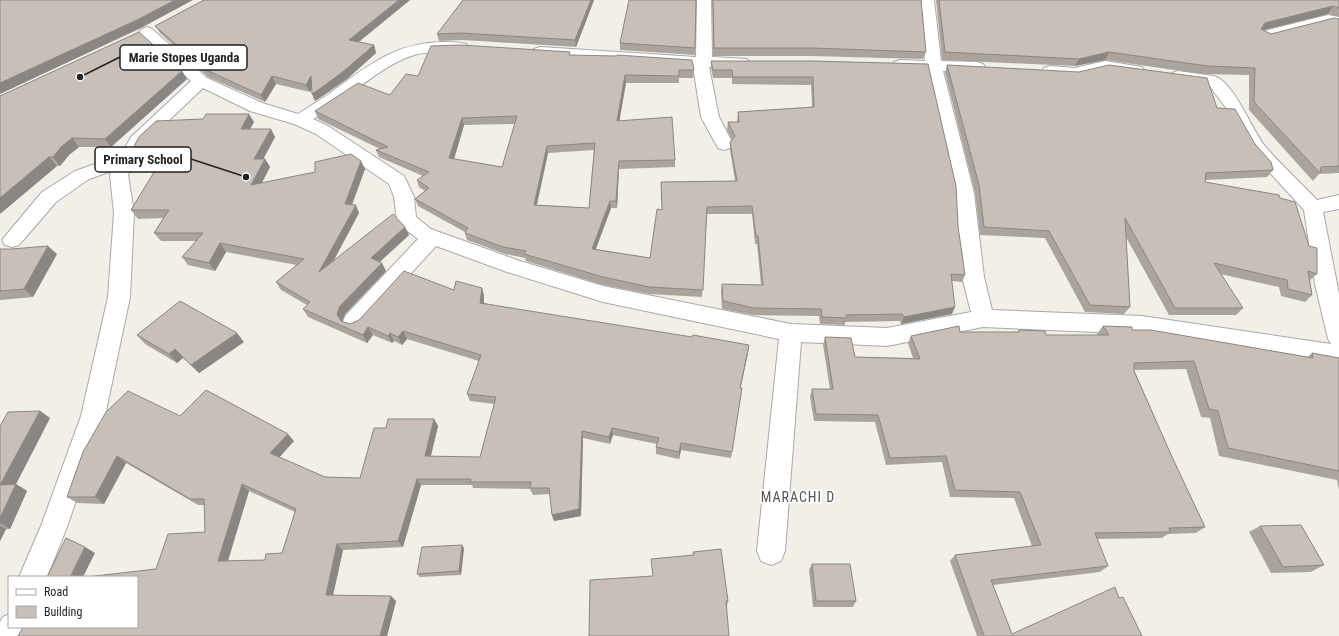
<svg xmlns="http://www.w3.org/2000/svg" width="1339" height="636" font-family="'Roboto Condensed',sans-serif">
<rect width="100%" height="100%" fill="#f2efe9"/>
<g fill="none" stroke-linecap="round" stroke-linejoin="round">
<defs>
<g id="minor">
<path d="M697 0H711L712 57 747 59 749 62 747 65 709 67 719 117 733 144 730 148 724 150 718 148 701 117 693 66 540 57 534 55 532 52 534 49 540 47 696 57Z"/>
<path d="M920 0H934L941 61 977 62 983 64 985 67 983 70 977 72 943 71 974 193 984 277 992 310 1142 316 1331 344 1328 339 1315 284 1304 210 1250 151 1226 108 1209 85 1172 79 1170 76 1172 73 1178 71 1214 76C1233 81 1252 129 1264 145 1280 164 1300 182 1317 200L1339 195V209L1323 212 1339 294V364L1142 334 983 327 887 346 801 342 785 551 781 561 771 565 761 561 757 551 779 339 603 302 507 272 436 246 362 327 354 330 346 327 343 321 346 315 418 239 400 225 397 220 394 197 389 184 316 134 294 124 250 111 203 88 144 144 128 175 134 213 130 297 105 416 67 527 47 577H19L41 526 81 416 108 297 114 213 110 175 112 171 89 179 56 202 19 245 12 247 5 245 2 240 42 192 75 171 121 155 131 137 191 81 142 35 139 32 142 29 147 27 152 29 207 78 262 103 298 114C308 107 319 101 329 94 366 67 395 42 444 42 451 42 458 42 466 44L468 47 466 50C449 54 431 50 414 55 386 64 364 84 341 101 332 107 322 113 313 119L328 126 404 176 414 197 416 217 431 229 439 232 520 261 603 286 791 324 887 328 971 312 962 277 954 193 927 70 894 68 892 65 894 62 900 60 925 61Z"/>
<path d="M1328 15 1339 17V26L1328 24 1265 40 1260 38 1257 35 1260 32Z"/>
<path d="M1105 61 1142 67 1144 70 1142 73 1136 75 1105 71 1075 78 1044 74 1042 71 1044 68 1050 66 1075 68Z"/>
<path d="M9 614V627H28L24 636H0V622L3 617Z"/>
</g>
</defs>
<use href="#minor" stroke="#a9a9a9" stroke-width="2"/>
<use href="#minor" fill="#fff" fill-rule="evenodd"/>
</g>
<g fill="#aba49e" fill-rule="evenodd">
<path d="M204 0H410L359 42 374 45 376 53 347 79 324 95 315 101 312 89 310 92 276 84 265 102 208 77 160 33 155 26Z"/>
<path d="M594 0 576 47 463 40 439 41 437 34Z"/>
<path d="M696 0 695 55 620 50V43Z"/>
<path d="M712 0H921L926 52 923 59 811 56H713Z"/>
<path d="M936 0H1339V17L1328 14 1263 30 1271 34 1339 19V173L1319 174 1313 181 1249 110V75L1202 74 1105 60 1075 66 942 60Z"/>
<path d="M571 55 694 70 693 78H679V83H626L619 121 675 160V167L619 169 617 208H611L596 249 650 258 662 210 661 182 735 181 730 150V142L732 140 727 130 728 122H737L738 112 812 107 811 85 732 84V78H713L711 68V61H812L958 226 965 275 962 282 952 281V314L901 324 900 321 845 322V325L820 324 819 316 753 315 722 309 721 291 722 284 761 285 757 244H755L752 214H707L702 297 649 294 603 285 526 261 525 258 505 254 467 240 465 233V232L418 206 415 199 425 191 419 187 417 180 423 176 379 157 376 150 380 149 318 119 315 111 390 95 418 76ZM515 124 502 167 454 159 464 125ZM594 150 589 208 537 205 548 153Z"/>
<path d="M947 65 1217 108 1255 144 1273 170 1267 177 1205 180V182L1280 198 1317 274 1310 280 1312 295 1305 302 1281 296 1279 287 1220 274 1243 308 1236 315H1169L1126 237 1130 307 1124 314 1085 312 1045 238 980 235 975 193 945 73Z"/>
<path d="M182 71 187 79 111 147H79L69 155 60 166H57L2 212 0 96Z"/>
<path d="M254 122 250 129 275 137 263 159H265L270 167 262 183 365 169 352 205 359 213 334 260 405 227 409 235 380 262 386 271 345 314 342 321 350 324 454 290 482 288 484 296V303L748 353 740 388H742L731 458 681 450 679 459 656 454V447L657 444 613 435 610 444 583 438 581 516 554 521 552 515 550 494 533 495 530 489 473 488 472 485H421L403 547 343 550 333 595 396 601 387 636 156 569 205 532 204 505H198L126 463 104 504 77 503 67 497 83 452 180 416 294 441 279 457 325 477 360 478 386 428 434 419 438 426 431 456 480 457 495 404 470 401 467 394 479 361 407 339 402 345 394 341 392 343 373 335 367 343 308 317 303 309 307 305 281 290 276 282 297 265 226 252 215 271 188 265 182 257 196 241H161L154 233 163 218 138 219 131 210 163 158 138 160 131 152ZM249 491 295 512 282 553 265 560 228 561Z"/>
<path d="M0 249 57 254 33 297 0 300Z"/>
<path d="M1103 326 1308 357 1312 353 1339 358V491L1337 480 1219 456 1210 418 1201 417 1186 369 1134 370 1172 457 1205 527 1196 533 1168 534 1162 538 1097 539 1108 566 1100 572 993 585 1012 634 1119 598 1142 636H977L950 561 955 555 1032 546 1014 498 950 497 942 462 886 465 875 422 814 421 810 397 812 389H830L823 345 825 337 855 357 913 358 908 343 911 336 960 332H1018L1019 330 1046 335H1098L1097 334Z"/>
<path d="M137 335 244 342 199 373 183 358 177 363 145 344Z"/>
<path d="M40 411 50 418 16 484 27 491 10 529H6L0 541V426Z"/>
<path d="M1260 526 1324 565 1311 572 1271 573 1249 532Z"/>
<path d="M464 548 461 575 420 577 417 574Z"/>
<path d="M693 552 728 601 727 606 653 576 693 555Z"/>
<path d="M812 564 856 601 853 607H813L809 570Z"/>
</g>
<g fill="#8b8681">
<path d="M175 0H193L141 28 0 94V83Z"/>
<path d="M399 0H410L352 47 349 40Z"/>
<path d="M591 0H594L576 47 575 40Z"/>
<path d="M1333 6 1328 14 1260 31 1265 23Z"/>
<path d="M374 45 376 53 347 79 324 95 315 101 312 94Z"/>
<path d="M1109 52 1105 60 1075 66 1079 59Z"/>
<path d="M182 71 187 79 111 147 105 139Z"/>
<path d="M625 75 626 83 618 129 617 121Z"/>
<path d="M272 76 276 84 265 102 261 95Z"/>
<path d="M311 76 314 84 310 92 306 85Z"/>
<path d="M249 114 254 122 246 137 241 129Z"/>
<path d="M462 118 464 125 452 166 449 158Z"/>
<path d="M271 129 275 137 259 167 254 159Z"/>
<path d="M72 138 79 147 69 155 60 166 53 157 61 147Z"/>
<path d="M547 146 548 153 535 212 534 205Z"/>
<path d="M49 157 57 166 0 214V198Z"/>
<path d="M265 159 270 167 256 193 251 185Z"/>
<path d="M361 161 365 169 349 212 345 204Z"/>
<path d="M619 161V169L617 208 616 201Z"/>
<path d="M610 201 611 208 593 256 592 249Z"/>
<path d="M356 205 359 213 323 280 319 272Z"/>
<path d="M405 227 409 235 375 266 371 258Z"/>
<path d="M220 243 226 252 215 271 209 263Z"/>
<path d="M48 246 57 254 33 297 24 289Z"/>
<path d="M382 263 386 271 345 314 342 322 337 314 340 306Z"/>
<path d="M482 288 484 296 483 311 480 303Z"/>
<path d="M955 307 952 314 901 324 904 317Z"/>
<path d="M368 327 373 335 367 343 363 335Z"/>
<path d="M403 331 407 339 402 345 398 337Z"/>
<path d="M237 333 244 342 199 373 191 365Z"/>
<path d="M390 333 394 341 392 343 388 336Z"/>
<path d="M749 345 748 353 739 395 740 388Z"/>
<path d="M175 349 183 358 177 363 169 354Z"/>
<path d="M40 411 50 418 16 484 27 491 10 529 0 523V485Z"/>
<path d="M434 419 438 426 429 463 425 456Z"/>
<path d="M612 428 613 435 610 444 609 437Z"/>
<path d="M582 431 583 438 581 516 554 521 552 515Z"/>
<path d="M288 434 294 441 277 460 270 453Z"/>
<path d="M681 443V450L679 459V452Z"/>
<path d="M117 456 126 463 104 504 95 497Z"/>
<path d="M417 479 421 485 403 547 398 541Z"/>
<path d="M242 484 249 491 226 567 218 561Z"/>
<path d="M0 526 6 529 0 541Z"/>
<path d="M337 544 343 550 332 600 326 595Z"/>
<path d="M462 545 464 548 461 575 459 571Z"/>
<path d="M85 547 95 553 83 577H70Z"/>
<path d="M391 596 396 601 387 636H380Z"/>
</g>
<g fill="#c7bfb8" stroke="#8b8681" fill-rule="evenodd">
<path d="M0 0H175L137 20 0 83Z"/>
<path d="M204 0H399L349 40 374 45 344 71 321 88 312 94 311 76 306 85 272 76 261 95 204 69 155 26Z"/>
<path d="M463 0H591L575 40 461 33 437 34Z"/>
<path d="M629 0H696L695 48 620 43Z"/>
<path d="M713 0H921L926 52 812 48H714Z"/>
<path d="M939 0H1339V8L1333 6 1265 23 1261 29 1271 34 1334 18 1339 19V166L1321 167 1320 173 1254 102 1255 68 1207 66 1109 52 1079 59 945 52Z"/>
<path d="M139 32 182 71 105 139 72 138 61 147 53 157H49L0 198V96Z"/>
<path d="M461 45 570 52 569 55 617 56V55L692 60 694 70H679V76L625 75 617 121 672 117 675 160 619 161 616 201H610L592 249 650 258 657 209 662 210 661 182 737 181 730 142 735 136 728 122H739L738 112 814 107 813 77H733L732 70H713L711 61H812L928 64 956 186 958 226 965 275 951 274 955 307 904 317 902 314 846 315 847 318 822 317 821 309 754 308 723 301 722 284 763 285 758 236H756L752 206 707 207 703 290 649 287 603 277 524 254 526 251 503 247 465 233 468 228 415 199 429 188 417 180 429 172 376 150 388 147 315 111 358 83 390 95 406 74 418 76 431 46ZM517 116 502 167 449 158 462 118ZM595 143 589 208 534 205 547 146Z"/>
<path d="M947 65 1079 72 1109 65 1207 78 1217 108 1235 109 1255 144 1271 162 1273 170 1206 173 1205 182 1279 195 1280 198 1295 202 1309 246 1317 248V274L1308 271 1312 295 1288 289 1287 280 1214 263 1243 308H1175L1125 218 1130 307 1090 305 1049 231 984 227 979 185Z"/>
<path d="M206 114H249L241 129H271L254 159H265L251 185 315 172V162L351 154 361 161 345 204 356 205 319 272 393 214 405 227 371 258 382 263 340 306 337 314 341 321 350 324 359 320 404 271 454 290 456 281 482 288 480 303 692 337 693 335 749 345 740 388H742L732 452 681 443 679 452 656 447 659 438 612 428 609 437 582 431 579 509 552 515 549 488H530L531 482H470L471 479H417L398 541 337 544 326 595 391 596 380 636H18L23 627H137V577H86L156 569 168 534 205 532 204 499H190L117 456 95 497H67L83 452 106 412 128 391 180 416 206 390 288 434 270 453 325 477 360 478 374 428H386L388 419H434L425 456 480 457 496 397 467 394 481 355 403 331 398 337 390 333 388 336 368 327 363 335 303 309 310 302 276 282 304 259 220 243 209 263 182 257 203 233H154L169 210H131L168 149 131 152 139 137 156 121 203 119ZM242 484 296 509 282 553 266 554 265 560 218 561Z"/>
<path d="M48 246 24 289 0 291V249H11Z"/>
<path d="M180 301 237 333 191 365 175 349 169 354 137 335Z"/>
<path d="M959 326 960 332H1019V330L1045 331 1046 335H1109L1103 326 1132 327V330H1151L1313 358 1312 353 1339 358V471L1228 448 1218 411 1209 409 1194 361 1134 363V371L1172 457 1205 527 1169 528 1170 532 1095 533 1108 566 991 580 1012 634 1115 587 1119 598 1123 597 1142 636H984L955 555 1041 545 1020 492 955 490 946 456 890 458 878 415 816 414 812 389H833L825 337 851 338 855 357 920 359 911 336Z"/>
<path d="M40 411 0 485V426L8 412Z"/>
<path d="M16 484 0 518V485Z"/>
<path d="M1301 525 1324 565 1283 567 1260 526Z"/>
<path d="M66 538 85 547 70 577H47Z"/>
<path d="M462 545 459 571 417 574 422 547Z"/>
<path d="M721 549 728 601H726L729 636H589L590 580 653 576 651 559 694 555 693 552Z"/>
<path d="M812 564H850L856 601H816Z"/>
</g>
<g text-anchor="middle" stroke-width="3.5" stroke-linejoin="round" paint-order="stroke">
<g font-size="14" letter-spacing="1" fill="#555" stroke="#fff">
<text x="798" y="502">MARACHI D</text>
</g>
</g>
<path fill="none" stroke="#222" stroke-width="1.5" d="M80 77L120 57M246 177L191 159"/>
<g fill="#222" stroke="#fff" stroke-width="1.5">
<circle cx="80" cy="77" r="4"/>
<circle cx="246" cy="177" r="4"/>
</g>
<g fill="#fff" stroke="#222" stroke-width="1.5">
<rect x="120" y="45" width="127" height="25" rx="4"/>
<rect x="95" y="147" width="96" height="25" rx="4"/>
</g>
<g font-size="13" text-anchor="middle" font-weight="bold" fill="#222">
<text x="184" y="62">Marie Stopes Uganda</text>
<text x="143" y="164">Primary School</text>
</g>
<rect x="8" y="576" width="130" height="52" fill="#ffffff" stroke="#a7a7a7"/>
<rect x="16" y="589" width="20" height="6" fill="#ffffff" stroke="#a7a7a7"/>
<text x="44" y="596" font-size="12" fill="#222222">Road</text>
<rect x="16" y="606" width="20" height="12" fill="#c7bfb8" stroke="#a7a7a7"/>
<text x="44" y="616" font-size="12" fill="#222222">Building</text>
</svg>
